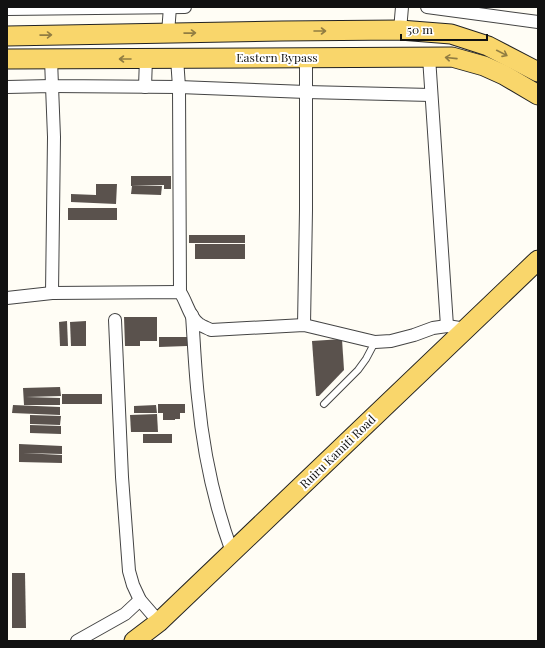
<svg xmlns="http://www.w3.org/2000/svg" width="545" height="648" font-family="'Playfair Display',serif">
<rect width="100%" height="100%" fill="#fffdf5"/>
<g fill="#5a524d">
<path d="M131 176H171V189H164V185L131 186Z"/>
<path d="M96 184H117L116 204 71 202V194L96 195Z"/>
<path d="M132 186H162L161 195 131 194Z"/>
<rect x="68" y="208" width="49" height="12"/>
<rect x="189" y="235" width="56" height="8"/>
<rect x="195" y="244" width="50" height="15"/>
<path d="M124 317H157V341H140V346H125Z"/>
<path d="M67 321 68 346H60L59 322Z"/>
<path d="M86 321V346H71L70 322Z"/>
<path d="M159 337H187V346L159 347Z"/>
<path d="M342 339 344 370 319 396H316L312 341Z"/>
<path d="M60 387 61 396 26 397 60 398V405H24L23 388Z"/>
<rect x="62" y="394" width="40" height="10"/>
<path d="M158 404H185V413H180V419H175V420H163V413H158Z"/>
<path d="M13 405 60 407V415L12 413Z"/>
<path d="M156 405 157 413H134V406Z"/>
<path d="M157 414 158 432H131L130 415Z"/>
<path d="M30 415 61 416 60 425 30 424Z"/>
<path d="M30 425 61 426V434L30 433Z"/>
<rect x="143" y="434" width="29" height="9"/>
<path d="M19 444 62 446V454L23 453 62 455V463L19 462Z"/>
<path d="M12 573H25L26 628H12Z"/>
</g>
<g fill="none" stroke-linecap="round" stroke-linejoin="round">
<defs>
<path id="lane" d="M324 404 358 370 366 359 375 342"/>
<g id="street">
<path d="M427 7 538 22"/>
<path d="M7 9 185 7"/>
<path d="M400 30 402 7"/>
<path d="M168 33 170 7"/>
<path d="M429 57 447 326"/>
<path d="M177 58 179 87 180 292"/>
<path d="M51 59 52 86 179 87 306 92 431 95"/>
<path d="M7 87 52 86 54 137 52 293"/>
<path d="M145 87 146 58"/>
<path d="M7 298 52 293 180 292C187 302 189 317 199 324 202 326 207 328 211 330L304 325 375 342 391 341 414 335 433 328 447 326 466 329"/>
<path d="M192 315C194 343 195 370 198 397 203 450 214 503 232 552"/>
<path d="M115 320 122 477 129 571 133 585 140 600 159 622"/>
<path d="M304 325 306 210V58"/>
<path d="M77 641 125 614 140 600"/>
</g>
<g id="primary">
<path d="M7 36 282 31 400 30 451 34 488 46 538 72"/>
<path d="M7 59 452 57 484 66 504 75 538 95"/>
<path d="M134 641 159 622 538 260"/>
</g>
</defs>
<use href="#lane" stroke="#444" stroke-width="8"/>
<use href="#street" stroke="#444" stroke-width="14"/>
<use href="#primary" stroke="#222" stroke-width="21"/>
<use href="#lane" stroke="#fff" stroke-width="6"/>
<use href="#street" stroke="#fff" stroke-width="12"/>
<use href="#primary" stroke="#f9d66b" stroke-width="19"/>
</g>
<defs><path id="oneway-shaft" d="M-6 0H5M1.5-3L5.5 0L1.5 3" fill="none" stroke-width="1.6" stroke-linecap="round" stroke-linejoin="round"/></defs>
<g stroke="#917d42">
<use href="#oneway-shaft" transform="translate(320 31)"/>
<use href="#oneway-shaft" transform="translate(190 33) rotate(-1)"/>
<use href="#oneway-shaft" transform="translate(46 35) rotate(-1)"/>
<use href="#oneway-shaft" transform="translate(502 53) rotate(27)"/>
<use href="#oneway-shaft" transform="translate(451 58) rotate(-174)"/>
<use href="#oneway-shaft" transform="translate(125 59) rotate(180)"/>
</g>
<g text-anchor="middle" stroke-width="4" stroke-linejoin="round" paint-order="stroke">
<g font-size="12" fill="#111" stroke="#fff">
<text x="277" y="62">Eastern Bypass</text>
<text transform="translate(338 452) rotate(-44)" y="4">Ruiru Kamiti Road</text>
</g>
</g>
<rect width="545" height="648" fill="none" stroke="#111111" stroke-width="16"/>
<path d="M401 34v6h86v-6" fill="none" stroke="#111111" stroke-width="2"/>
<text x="407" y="34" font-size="12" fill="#111111" stroke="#ffffff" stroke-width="3" paint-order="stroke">50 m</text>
</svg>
